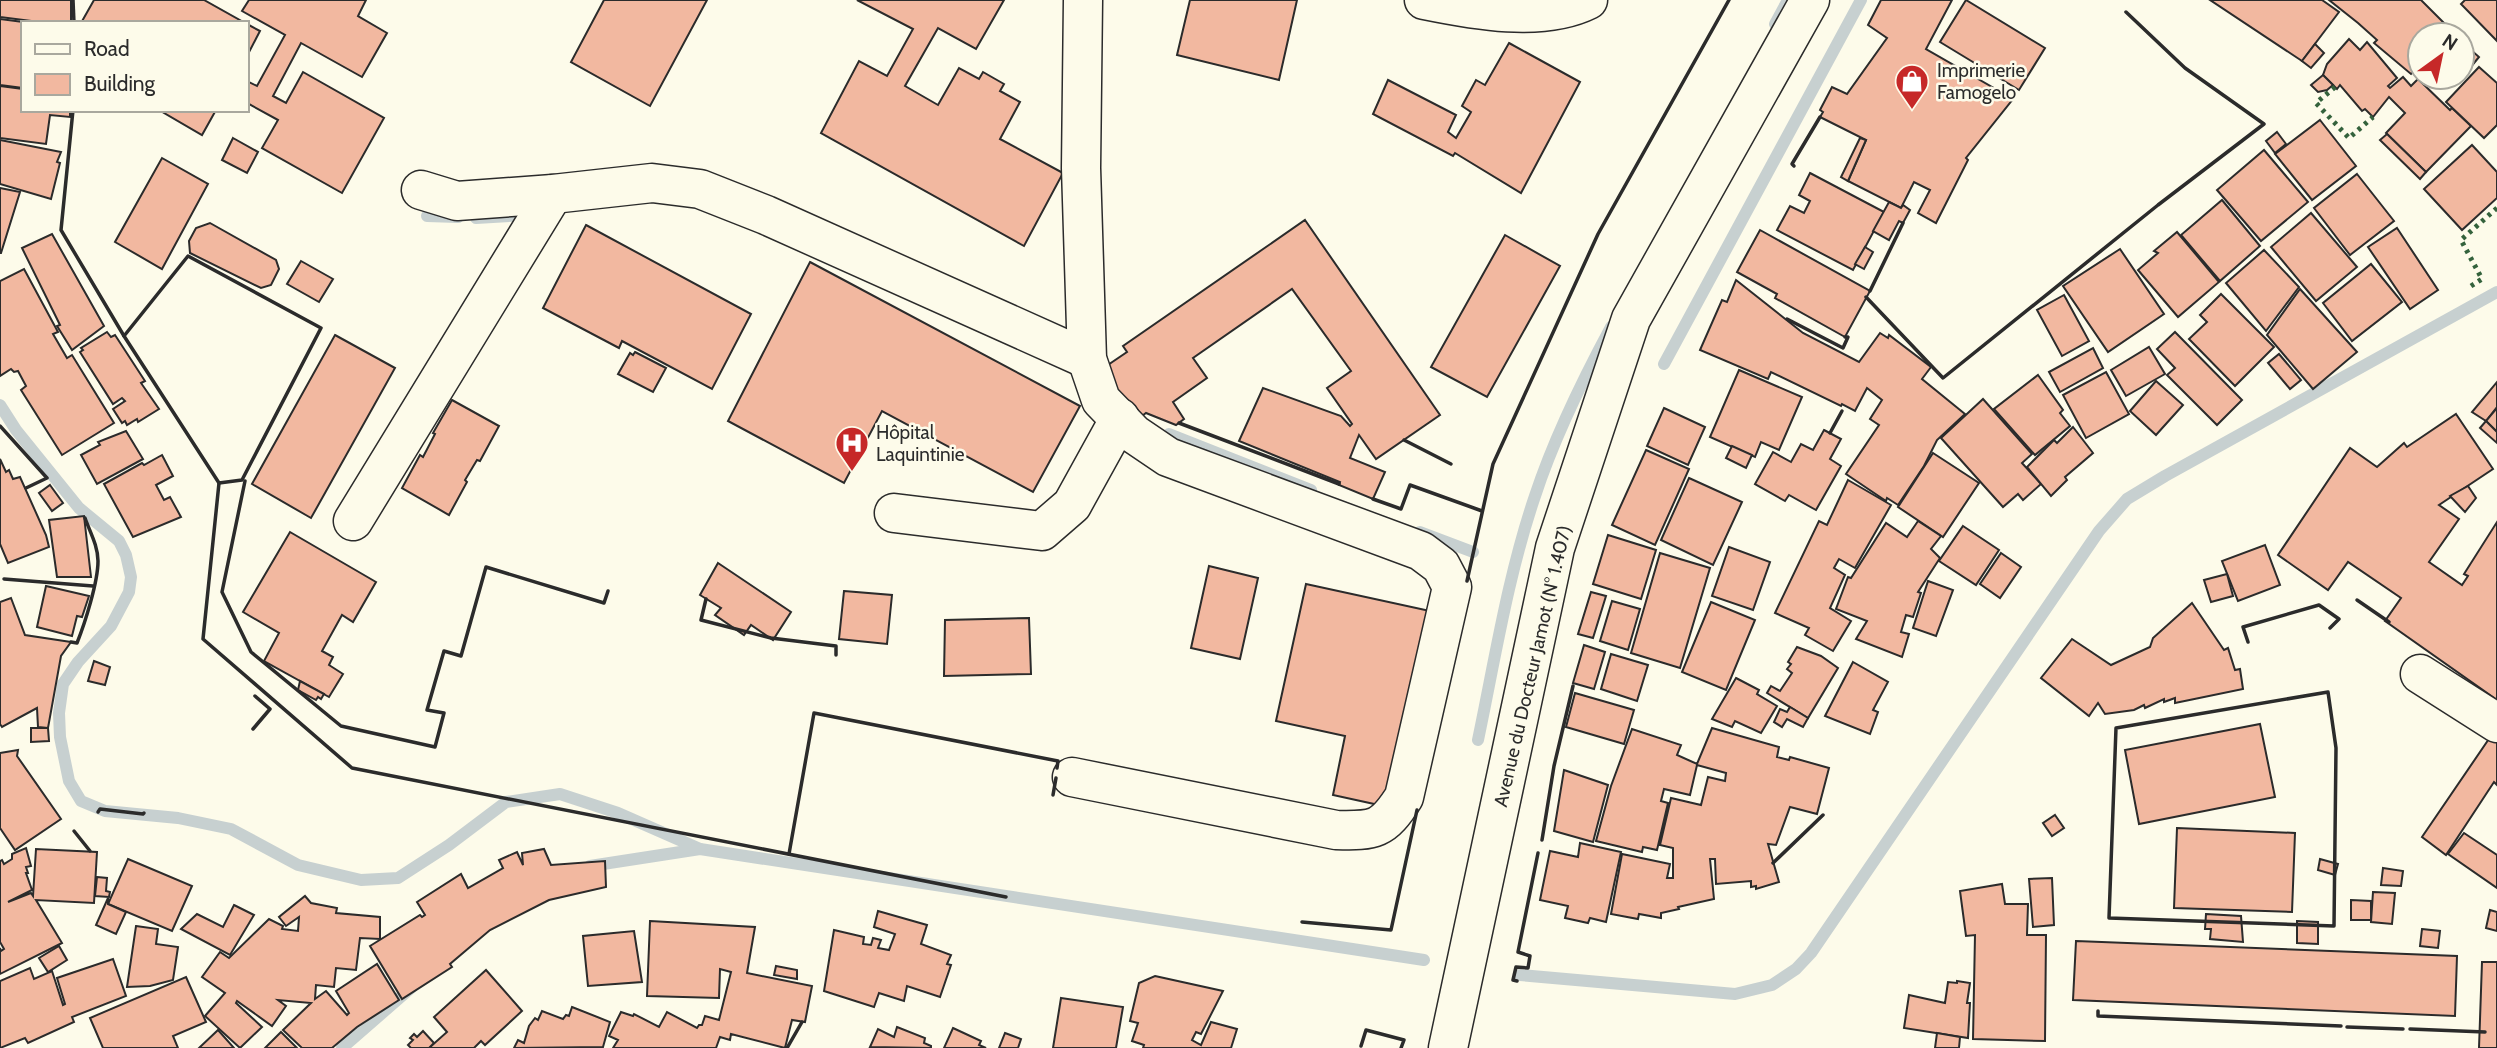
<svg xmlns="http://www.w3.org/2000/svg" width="2497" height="1048" font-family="Cabin,sans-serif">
<rect width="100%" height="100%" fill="#fdfbea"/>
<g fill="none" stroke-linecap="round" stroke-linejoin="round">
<g stroke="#c7d0d0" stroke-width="12">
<path d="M1775 24 1788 0"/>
<path d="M427 216 458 217"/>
<path d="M476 218 524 215"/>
<path d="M1664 364 1861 0"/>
<path d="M0 405 16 430 79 508 119 541 126 555 131 577 129 592 111 626 78 662 63 684 59 713 60 737 69 781 81 801 105 811 178 818 231 829 298 865 361 880 398 878 449 845 506 802 560 794 618 813 700 849 1424 960"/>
<path d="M1169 434 1311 490"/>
<path d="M1420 532 1473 552"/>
<path d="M1478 740C1495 659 1508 575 1535 496 1554 438 1582 381 1611 327"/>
<path d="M590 866 700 849"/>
<path d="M1520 975 1735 994 1772 985 1796 969 1811 953 2099 531 2127 499 2165 476 2497 292"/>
<path d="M342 1048 412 987"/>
</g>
</g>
<g fill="#f2b8a0" stroke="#2b2b2b" stroke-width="2">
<path d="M0 0H71V23H47L0 17Z"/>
<path d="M94 0H204L245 23H81Z"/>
<path d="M249 0H366L358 16 387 33 362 77 301 43 273 96 286 103 303 72 384 118 342 193 262 148 278 120 247 103V81L257 86 285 35 242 11Z"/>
<path d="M604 0H707L650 106 571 62Z"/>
<path d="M857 0H1004L976 49 938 28 905 86 938 105 959 68 979 79 983 72 1004 84 1000 91 1020 102 1000 139 1063 173 1024 246 821 133 859 61 887 76 913 29Z"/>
<path d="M1190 0H1297L1279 80 1177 55Z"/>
<path d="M1881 0H1952L1926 49 2013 99 1966 158 1968 160 1936 223 1918 213 1930 190 1914 182 1901 208 1848 181 1866 140 1820 117 1823 112 1820 110 1832 87 1847 94 1887 38 1868 25Z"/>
<path d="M1966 0 2045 48 2019 90 1940 42Z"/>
<path d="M2210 0H2322L2339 12 2302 61Z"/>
<path d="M2329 0H2421L2452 31 2448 35H2420V65L2411 74 2374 43 2377 40 2358 23Z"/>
<path d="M2465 0H2497V41L2461 4Z"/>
<path d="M0 19 31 23H23V88L0 85Z"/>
<path d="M247 24 260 31 247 56Z"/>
<path d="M2349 39 2360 50 2367 42 2397 78 2388 86 2390 88 2403 77 2411 86 2418 79 2450 110 2452 108 2471 126 2426 172 2386 133 2405 113 2389 97 2373 117 2365 109 2362 111 2340 85 2337 89 2323 75 2327 64Z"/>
<path d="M2462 42 2479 57 2461 79 2458 77H2462Z"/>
<path d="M1509 43 1580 82 1521 193 1455 153 1453 156 1373 114 1388 80 1456 115 1448 132 1456 138 1471 112 1462 106 1476 80 1485 85Z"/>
<path d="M2315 44 2324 53 2311 68 2302 61Z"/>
<path d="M2479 67 2497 83V125L2484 138 2446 102Z"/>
<path d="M2323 75 2333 85 2327 90 2318 92 2311 85Z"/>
<path d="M0 86 23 89V110H70V117L50 115 46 144 0 138Z"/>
<path d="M159 110H216L202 135Z"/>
<path d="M2320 120 2356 166 2312 200 2275 154Z"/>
<path d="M2277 132 2286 144 2275 153 2266 141Z"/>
<path d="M2387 134 2426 172 2420 179 2380 140Z"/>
<path d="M233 138 258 152 247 173 222 160Z"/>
<path d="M1860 138 1866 140 1848 181 1841 177Z"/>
<path d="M0 140 61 152 57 162 60 163 51 199 0 184Z"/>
<path d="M2472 145 2497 172V198L2462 230 2424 189Z"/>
<path d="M2264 150 2308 202 2261 241 2217 190Z"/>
<path d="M162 158 208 184 162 269 115 242Z"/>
<path d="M1810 173 1884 212 1853 270 1777 230 1790 206 1804 213 1810 201 1799 195Z"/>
<path d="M2357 174 2394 221 2350 255 2314 208Z"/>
<path d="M0 188 20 192 1 253H0Z"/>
<path d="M2222 200 2260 246 2220 281 2181 235Z"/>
<path d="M1889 202 1901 208 1903 205 1910 210 1903 223 1899 221 1889 240 1873 231Z"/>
<path d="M2311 213 2357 267 2316 301 2271 247Z"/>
<path d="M1305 220 1440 415 1376 459 1359 435 1350 458 1385 472 1373 499 1339 485 1340 482 1239 441 1263 388 1341 416 1350 426 1352 424 1327 388 1351 371 1292 289 1193 358 1207 378 1173 402 1184 419 1176 425 1146 413 1142 416 1124 400 1102 369 1127 352 1123 346Z"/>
<path d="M210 223 276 260 279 269 271 285 261 288 190 253 189 241 196 228Z"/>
<path d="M586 225 751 314 712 389 622 341 619 348 543 308Z"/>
<path d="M2397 228 2438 290 2410 309 2368 247Z"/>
<path d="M1760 230 1870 291 1845 337 1775 298 1777 294 1737 272Z"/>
<path d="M2177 232 2219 282 2178 317 2138 270 2158 253 2154 251Z"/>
<path d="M52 234 104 326 72 350 57 326 60 325 22 248Z"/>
<path d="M1505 235 1560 266 1487 397 1431 367Z"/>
<path d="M1865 247 1873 252 1864 269 1855 264Z"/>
<path d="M2120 249 2164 314 2108 352 2063 286Z"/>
<path d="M2264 250 2299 287 2266 331 2226 283Z"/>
<path d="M301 261 333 279 319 302 287 284Z"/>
<path d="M810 262 1080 406 1033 492 882 411 844 483 728 421Z"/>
<path d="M2371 264 2402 302 2352 341 2323 303Z"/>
<path d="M24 269 58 332 53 334 67 358 72 355 114 423 62 455 21 390 26 386 18 371 14 372 11 369 0 376V281Z"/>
<path d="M1736 280 1803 333 1859 362 1880 333 1888 338 1889 335 1931 367 1922 379 1965 414 1937 440 1924 466 1898 505 1887 498 1886 501 1846 474 1879 425 1870 419 1882 400 1867 388 1855 411 1842 404 1841 406 1771 372 1768 379 1700 350 1722 300 1727 302Z"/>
<path d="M2300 289 2357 352 2313 389 2267 335Z"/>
<path d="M2221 294 2274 347 2235 386 2189 339 2207 322 2200 315Z"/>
<path d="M2064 295 2089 341 2062 356 2037 310Z"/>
<path d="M107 332 111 337 115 335 145 381 141 383 159 409 138 422 137 419 127 425 125 421 122 423 113 409 125 401 122 398 113 404 80 352 83 350 81 348Z"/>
<path d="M2175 332 2242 400 2217 425 2167 375 2175 368 2157 349Z"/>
<path d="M335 335 395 368 311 518 252 484Z"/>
<path d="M2149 347 2165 374 2126 396 2111 370Z"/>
<path d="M2093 348 2103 368 2060 392 2049 372Z"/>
<path d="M635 352 666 368 653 392 618 374 630 353 633 355Z"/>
<path d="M2279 354 2301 380 2290 389 2268 363Z"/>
<path d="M1739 370 1802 397 1779 450 1761 442 1755 457 1710 437Z"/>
<path d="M2106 372 2129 414 2086 438 2063 395Z"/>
<path d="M2038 375 2063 410 2060 413 2070 426 2035 455 1994 409Z"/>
<path d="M2156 381 2183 405 2156 435 2130 411Z"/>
<path d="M2497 382V407L2486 421 2472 412Z"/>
<path d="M1983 399 2032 454 2022 463 2041 484 2023 500 2018 494 2003 507 1941 438Z"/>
<path d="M452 400 499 426 480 461 477 460 465 480 467 482 449 515 402 488 420 455 423 457 435 434 433 433Z"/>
<path d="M1664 408 1705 427 1688 465 1647 446Z"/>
<path d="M2497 408V432L2486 421Z"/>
<path d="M2456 414 2493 469 2439 505 2459 519 2429 562 2462 585 2468 576 2464 574 2497 522V700L2385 621 2401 598 2348 562 2328 590 2278 555 2350 448 2377 467 2404 443 2407 447Z"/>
<path d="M2486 421 2497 432V443L2480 428Z"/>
<path d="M2073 427 2093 453 2065 477 2067 480 2051 496 2027 467 2054 440 2057 443Z"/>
<path d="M1824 430 1841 439 1830 459 1841 466 1816 510 1789 495 1785 501 1755 484 1773 452 1791 462 1801 444 1813 450Z"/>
<path d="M126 431 143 459 97 484 81 455 100 445 98 442Z"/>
<path d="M1732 446 1752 455 1746 468 1726 458Z"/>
<path d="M1646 450 1689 469 1655 545 1612 525Z"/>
<path d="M1933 453 1979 483 1943 537 1898 507Z"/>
<path d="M162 455 173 476 156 485 164 500 170 497 181 517 133 537 104 484 142 463 144 465Z"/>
<path d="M0 459 6 472 9 470 13 479 20 477 46 535 49 547 8 563 0 544Z"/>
<path d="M1689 478 1742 502 1713 565 1661 540Z"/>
<path d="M1848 480 1891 505 1855 568 1839 559 1834 568 1845 575 1830 608 1851 621 1833 651 1805 635 1809 628 1775 613 1819 521 1827 525Z"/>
<path d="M50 485 63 503 52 511 39 493Z"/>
<path d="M2468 486 2476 498 2465 512 2450 496Z"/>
<path d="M84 516 91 577H57L49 520Z"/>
<path d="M1918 521 1941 536 1931 549 1940 558 1918 592 1921 593 1913 617 1906 615 1901 632 1909 634 1902 657 1856 639 1867 621 1836 609 1848 577 1851 578 1886 523 1907 537Z"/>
<path d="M1963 526 1999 550 1976 585 1939 561Z"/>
<path d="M290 532 376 582 353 622 342 615 322 651 333 657 329 665 343 674 329 697 264 661 279 633 243 612Z"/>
<path d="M1608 535 1656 550 1641 599 1593 584Z"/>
<path d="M2265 545 2280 585 2238 601 2222 561Z"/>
<path d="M1729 547 1770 562 1753 610 1712 596Z"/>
<path d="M1660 553 1710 568 1680 668 1631 653Z"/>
<path d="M2001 553 2021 567 2000 598 1980 584Z"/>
<path d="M718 563 791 612 773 640 751 625 744 635 715 615 721 608 700 595Z"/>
<path d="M1209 566 1258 578 1240 659 1191 648Z"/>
<path d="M2227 574 2233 596 2211 602 2204 580Z"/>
<path d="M1928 581 1953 590 1936 636 1913 628Z"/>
<path d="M1306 584 1430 611 1388 807 1333 795 1345 736 1276 721Z"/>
<path d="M46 586 89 596 82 617 77 616 72 636 37 627Z"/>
<path d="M844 591 892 595 887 644 839 639Z"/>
<path d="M1591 592 1606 596 1593 638 1578 634Z"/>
<path d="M11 598 25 635 71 642 61 656 48 728 38 727 37 708 2 727 0 724V602Z"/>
<path d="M1612 601 1640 609 1628 650 1600 641Z"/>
<path d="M1711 602 1755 620 1726 690 1682 672Z"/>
<path d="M2192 603 2224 650 2228 648 2235 670 2240 669 2243 689 2175 703V698L2164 702V699L2145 708 2144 705 2134 710 2105 714 2098 703 2089 716 2041 678 2072 639 2111 665 2150 647 2153 638Z"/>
<path d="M1029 618 1031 674 944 676 945 620Z"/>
<path d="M1584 645 1605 652 1594 689 1573 683Z"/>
<path d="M1797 647 1821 656 1838 668 1808 718 1767 693 1771 686 1780 691 1792 673 1787 669 1791 664 1788 662Z"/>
<path d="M1611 654 1648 665 1637 701 1601 689Z"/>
<path d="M94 661 110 667 105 685 88 681Z"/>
<path d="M1853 662 1888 682 1873 710 1878 712 1870 734 1825 716Z"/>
<path d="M1736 678 1759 690 1757 694 1777 706 1761 733 1735 721 1732 727 1712 719Z"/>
<path d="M300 681 324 694 321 699 318 697 316 700 298 690Z"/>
<path d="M1575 693 1634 710 1624 744 1566 727Z"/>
<path d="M1790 707 1808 718 1803 727 1787 719 1782 727 1774 722 1780 709 1787 712Z"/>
<path d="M2260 724 2275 797 2139 824 2125 750Z"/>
<path d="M31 728H48L49 741 31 742Z"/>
<path d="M1712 728 1779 747 1777 757 1789 760 1790 757 1829 768 1817 814 1790 807 1776 845 1768 844 1779 882 1756 889V886L1751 887V881L1716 884 1715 859H1710L1714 899 1678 907 1679 909 1661 913V918L1639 914 1638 919 1611 914 1622 854 1670 864 1667 878H1673V848L1660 845 1671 798 1701 805 1708 777 1725 781 1726 773 1697 765 1690 795 1664 789 1661 801 1668 803 1657 850 1643 847 1642 852 1596 841 1611 786 1632 729 1681 745 1677 755 1697 764Z"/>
<path d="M2495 730 2497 731V785L2494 782 2446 855 2422 837Z"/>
<path d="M18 750 17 756 61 819 15 850 0 828V753Z"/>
<path d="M1564 770 1608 785 1593 842 1554 831Z"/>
<path d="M2055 815 2064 828 2052 836 2043 823Z"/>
<path d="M2177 828 2295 833 2292 912 2174 908Z"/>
<path d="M2464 833 2497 855V888L2448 854Z"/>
<path d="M1580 843 1621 852 1606 922 1590 918 1588 923 1565 918 1568 906 1540 900 1550 851 1578 857Z"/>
<path d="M26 848 31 866 26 867 28 873H26L32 890 8 902 31 893 33 896 36 849 97 852 94 903 36 900 62 943 0 974V948L1 951 4 949 0 942V861L2 860 4 864 12 859V854Z"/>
<path d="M544 849 551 865 605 861 606 887 549 900 490 930 450 964 452 967 402 999 370 946 420 915 422 917 425 915 417 902 461 874 468 888 503 868 499 860 517 852 523 865 522 853Z"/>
<path d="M128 859 192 886 172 931 108 904Z"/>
<path d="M2320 859 2338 864 2335 875 2318 870Z"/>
<path d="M2383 868 2403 871 2401 886 2381 885Z"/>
<path d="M97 877 107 878 106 891 110 892 109 897 95 896Z"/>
<path d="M2052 878 2054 925 2033 927 2029 879Z"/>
<path d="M2002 884 2005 904H2028L2027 935H2046L2045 1041 1973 1039 1975 935 1966 936 1960 891Z"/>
<path d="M2373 892 2395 893 2392 924 2371 922Z"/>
<path d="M305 896 311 903 337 908 336 913 380 917V939L360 938 356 970 336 968 334 987 316 985 315 999 326 991 347 1015 349 1013 336 991 377 964 399 1000 357 1027 332 1048H302L283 1030 311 1003 278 1000 286 1006 272 1026 237 1001 236 1003 262 1027 240 1048 205 1016 225 993 202 977 220 952 229 958 269 919 283 926 282 929 298 931 299 917 286 926 279 917Z"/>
<path d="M108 898V904L126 912 116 934 96 925Z"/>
<path d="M2351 900 2371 901V920H2351Z"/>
<path d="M234 905 254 915 230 955 181 929 197 914 223 927Z"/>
<path d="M2490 910 2497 912V931L2486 928Z"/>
<path d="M878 911 927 925 921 944 951 955 947 964 951 965 940 997 907 986 904 1001 879 993 874 1007 824 991 834 930 864 937 863 944 871 945 873 938 881 940 878 948 889 950 895 934 874 927Z"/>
<path d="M2206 914 2241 916 2243 942 2210 939 2211 929H2205Z"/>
<path d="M650 921 755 927 747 973 812 986 805 1022 792 1020 785 1048 731 1034 730 1040 720 1037 716 1048H613L618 1040 609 1036 621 1012 633 1016 634 1014 659 1027 667 1012 697 1028 699 1025H702L705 1016 719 1020 731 972 720 969 719 998 647 996Z"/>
<path d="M2297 921 2318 922V944L2297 943Z"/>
<path d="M136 926 158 929 156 944 178 947 173 980 150 986 127 987Z"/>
<path d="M2422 929 2440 931 2438 948 2420 946Z"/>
<path d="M634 931 642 982 588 986 583 936Z"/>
<path d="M2076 941 2457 956 2455 1016 2073 1000Z"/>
<path d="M59 946 67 960 48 972 39 958Z"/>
<path d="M113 959 126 996 72 1017 74 1022 28 1043 25 1038 0 1048V981L30 968 34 979 52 971 63 1005 65 1004 57 978Z"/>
<path d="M2482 962H2497V1048H2479Z"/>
<path d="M776 966 797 970V979L774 975Z"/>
<path d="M486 970 522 1011 485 1045 481 1041 474 1048H429L447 1032 434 1017Z"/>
<path d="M1155 976 1223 991 1201 1034 1196 1032 1192 1040 1201 1045 1211 1022 1237 1029 1231 1048H1143L1144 1045 1132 1041 1138 1023 1130 1021 1139 983Z"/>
<path d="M186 977 206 1022 173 1036 178 1048H103L90 1018Z"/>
<path d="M1957 981 1970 983 1967 1003H1970L1968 1038 1904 1028 1909 995 1945 1003 1948 982 1957 983Z"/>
<path d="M1061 998 1123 1007 1116 1048H1053Z"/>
<path d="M572 1007 610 1022 603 1047 514 1048 518 1040 524 1043 529 1026 535 1018 538 1020 542 1011 563 1019 566 1015 569 1016Z"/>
<path d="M897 1027 925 1038 924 1043 931 1046V1048L870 1047 878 1029 894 1037Z"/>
<path d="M953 1028 981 1041 979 1045 986 1048H944Z"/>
<path d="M218 1030 234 1048H199Z"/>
<path d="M423 1031 434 1043 429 1048H411L408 1045 413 1040 410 1038 414 1034 417 1037Z"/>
<path d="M281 1032 297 1048H265Z"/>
<path d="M1005 1033 1021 1039 1018 1048H999Z"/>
<path d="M1937 1033 1960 1037 1959 1048H1935Z"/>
</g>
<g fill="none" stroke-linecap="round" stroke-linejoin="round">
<defs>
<g id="minor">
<path d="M1424 0C1473 10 1542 23 1588 0"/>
<path d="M421 190 457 201 553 194 652 183 700 189 766 215 1087 359"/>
<path d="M894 513 1042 531 1072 505 1120 418"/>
<path d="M353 521 553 194"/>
<path d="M2420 674 2497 723"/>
<path d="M1072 777 1336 830C1375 831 1383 830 1404 797L1452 587 1441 566 1421 551 1168 457 1134 434 1101 400 1087 359 1081 168 1083 0"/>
</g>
<path id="major" d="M1448 1048 1555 548 1631 319 1810 0"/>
</defs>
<use href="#minor" stroke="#2b2b2b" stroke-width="41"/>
<use href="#major" stroke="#2b2b2b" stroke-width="41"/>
<use href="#minor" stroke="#fdfbea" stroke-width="38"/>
<use href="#major" stroke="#fdfbea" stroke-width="38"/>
<g stroke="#34623c" stroke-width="5" stroke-dasharray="3.5 5" stroke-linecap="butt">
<path d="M2335 87 2316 103 2349 138 2373 117"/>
<path d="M2471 286 2482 279 2461 240 2497 208"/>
</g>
<g stroke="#2b2b2b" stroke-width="3.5">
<path d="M73 0 74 23"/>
<path d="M73 110 61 230 124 336 219 483 203 639 352 768 1006 897"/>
<path d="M1794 166 1792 164 1820 117"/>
<path d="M1870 291 1903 223"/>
<path d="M1866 297 1943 378 2158 205 2264 124 2185 68 2126 12"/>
<path d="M1787 319 1843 348 1848 337H1845"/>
<path d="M124 336 188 256 321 328 242 480 219 483"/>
<path d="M1179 423 1339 484"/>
<path d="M0 426 47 478 26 488"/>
<path d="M1830 433 1842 411"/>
<path d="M1404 440 1451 464"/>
<path d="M245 481 222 592 251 652 341 726 435 747 444 713 427 710 444 651 461 656 486 567 604 603 608 591"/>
<path d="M1373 499 1401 509 1410 485 1482 511"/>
<path d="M4 579 93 586"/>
<path d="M1467 581 1493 464 1598 234 1729 0"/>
<path d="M706 599 701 620 771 638 836 646V655"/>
<path d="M2357 600 2389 622"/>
<path d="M71 642 77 643C85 623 98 582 98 561 98 546 90 532 85 518"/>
<path d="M2248 642 2243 627 2319 605 2339 619 2330 628"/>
<path d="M2328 692 2336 748 2334 926 2109 918 2116 728Z"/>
<path d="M253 729 270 709 255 696"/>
<path d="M1053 795 1056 778"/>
<path d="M98 812 100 809 143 814 144 813"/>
<path d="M74 831 90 851"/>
<path d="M1542 840 1554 766 1573 686"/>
<path d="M789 854 814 713 1058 761 1057 768"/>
<path d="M1773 863 1823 815"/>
<path d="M1302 922 1391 930 1417 810"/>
<path d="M1517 981 1513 980 1516 967 1528 968 1530 956 1518 952 1538 853"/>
<path d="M2098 1011V1016L2341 1026"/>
<path d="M2347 1027 2403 1029"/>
<path d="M2410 1029 2485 1032"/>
<path d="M1361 1046 1366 1030 1404 1040 1401 1048"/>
<path d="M787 1048 802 1022"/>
</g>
</g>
<defs>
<symbol id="shop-pin" viewBox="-11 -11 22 30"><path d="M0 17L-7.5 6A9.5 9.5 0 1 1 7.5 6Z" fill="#c62828" stroke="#fdfbea"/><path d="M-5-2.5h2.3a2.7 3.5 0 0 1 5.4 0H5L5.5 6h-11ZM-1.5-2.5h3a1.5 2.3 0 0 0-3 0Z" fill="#fff"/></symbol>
<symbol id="hospital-pin" viewBox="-11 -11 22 30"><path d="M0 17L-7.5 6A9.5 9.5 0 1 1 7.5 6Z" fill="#c62828" stroke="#fdfbea"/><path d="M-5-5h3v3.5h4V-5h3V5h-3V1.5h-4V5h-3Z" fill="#fff"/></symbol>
</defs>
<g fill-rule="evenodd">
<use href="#shop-pin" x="1893" y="62" width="38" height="52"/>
<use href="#hospital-pin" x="833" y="424" width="38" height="52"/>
</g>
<g text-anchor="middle" stroke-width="5" stroke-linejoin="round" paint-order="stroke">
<g font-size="19" fill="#2b2b2b" stroke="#fdfbea" text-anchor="start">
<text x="1937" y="77">Imprimerie<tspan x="1937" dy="22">Famogelo</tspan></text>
<text x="876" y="439">Hôpital<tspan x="876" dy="22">Laquintinie</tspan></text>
</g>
<g font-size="19" fill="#2b2b2b" stroke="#fdfbea">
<text transform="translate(1532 666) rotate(-77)" y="7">Avenue du Docteur Jamot (N° 1.407)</text>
</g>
</g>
<rect x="21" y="21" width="228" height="91" fill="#fdfbea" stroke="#a9a89e" stroke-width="2"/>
<rect x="35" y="44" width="35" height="10" fill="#fdfbea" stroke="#a9a89e" stroke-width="2"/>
<text x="84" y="56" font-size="21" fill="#2b2b2b">Road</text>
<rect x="35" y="74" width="35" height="21" fill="#f2b8a0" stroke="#a9a89e" stroke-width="2"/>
<text x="84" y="91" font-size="21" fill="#2b2b2b">Building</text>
<g transform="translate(2441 56) rotate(33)"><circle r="33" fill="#fdfbea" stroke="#a9a89e" stroke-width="2"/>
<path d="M0-5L12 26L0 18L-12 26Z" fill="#c62828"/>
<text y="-10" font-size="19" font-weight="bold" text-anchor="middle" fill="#2b2b2b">N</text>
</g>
</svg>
